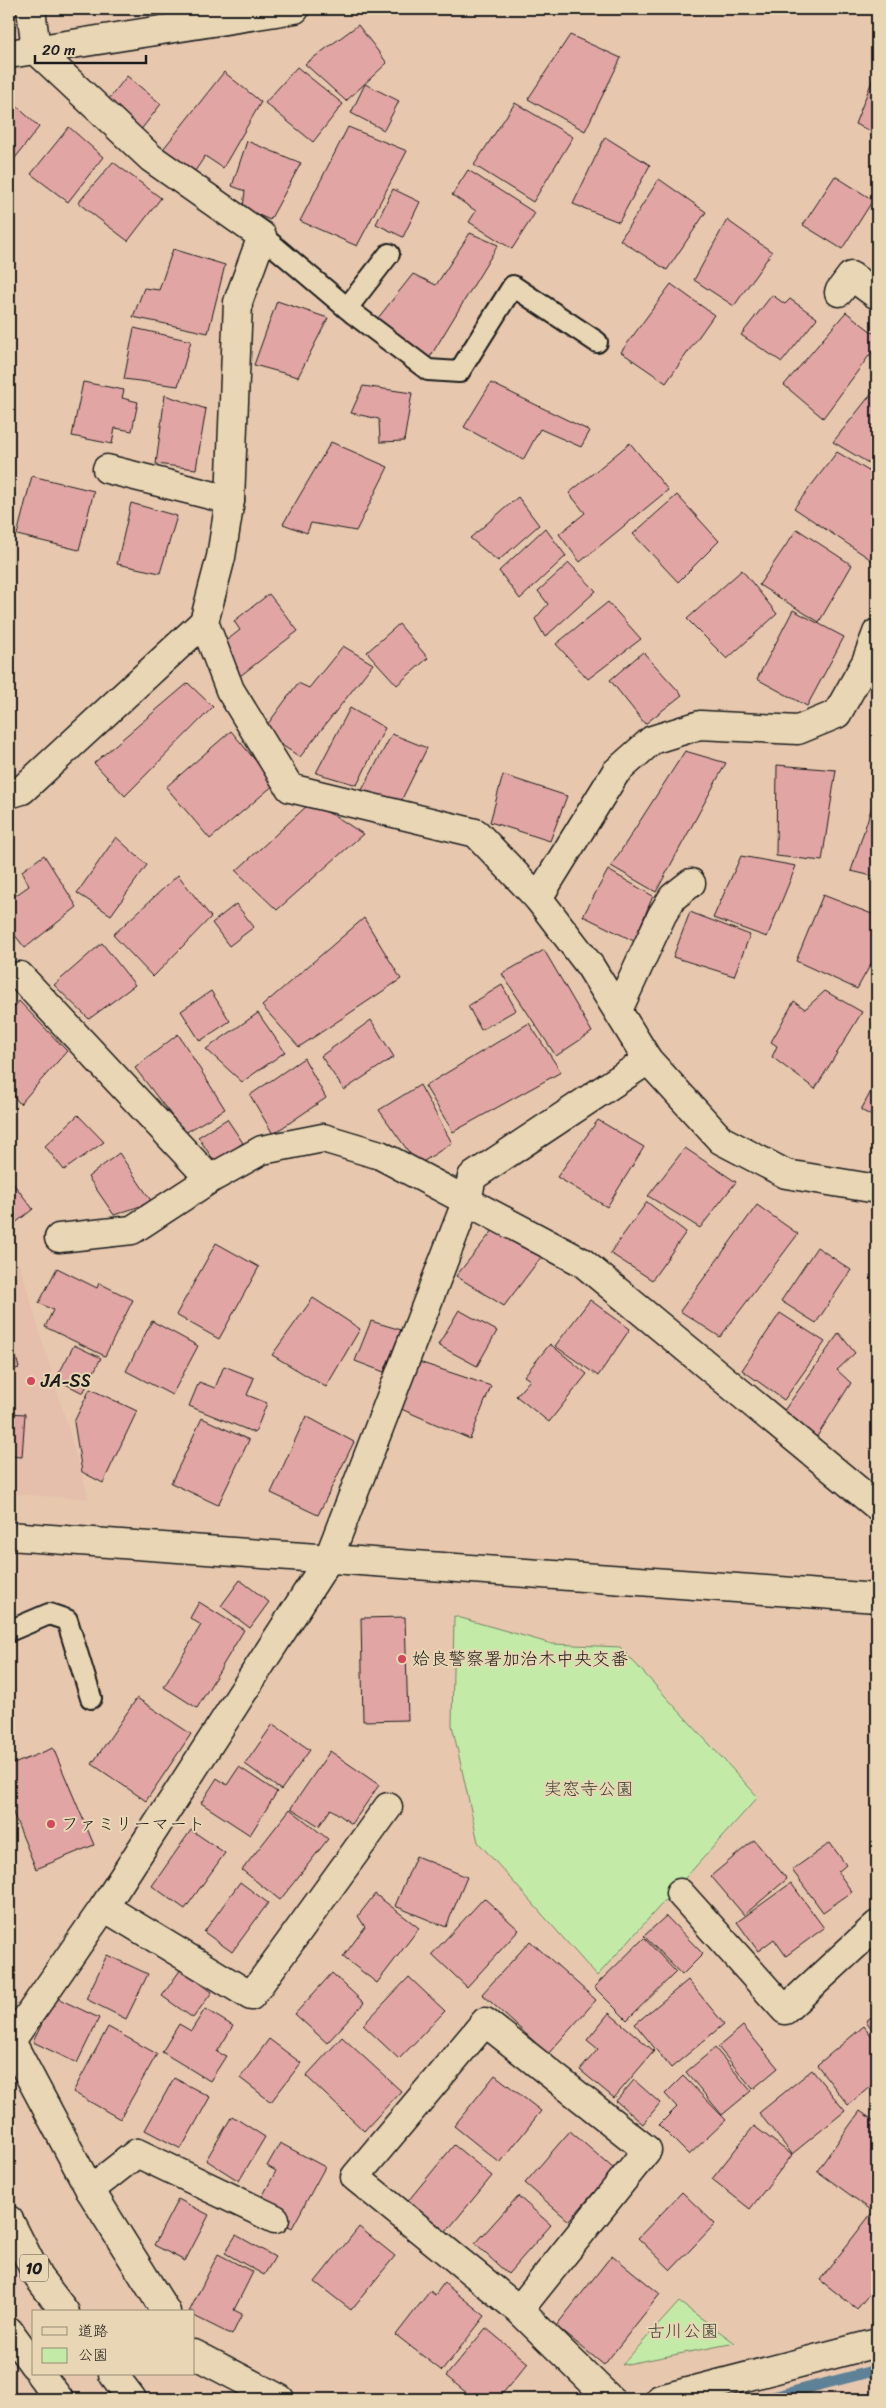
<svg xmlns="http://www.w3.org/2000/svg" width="886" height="2408" font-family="Sriracha,'Klee One',sans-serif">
<rect width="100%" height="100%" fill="#e7c8af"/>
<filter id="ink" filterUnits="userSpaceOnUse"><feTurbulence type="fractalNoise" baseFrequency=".02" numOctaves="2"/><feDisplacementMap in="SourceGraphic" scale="10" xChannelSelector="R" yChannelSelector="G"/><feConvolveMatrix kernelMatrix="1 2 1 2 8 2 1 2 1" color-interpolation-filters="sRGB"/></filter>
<g filter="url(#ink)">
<path fill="#e5beac" d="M20 1265 89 1499 9 1494V1268Z"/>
<g fill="#c3eba7" stroke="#708462">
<path d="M454 1616 552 1644 620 1647 758 1797 597 1976 478 1842 452 1725Z"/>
<path d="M679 2302 735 2343 622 2365Z"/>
</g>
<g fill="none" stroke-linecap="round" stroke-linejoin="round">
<path stroke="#5d8196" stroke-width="11" d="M765 2399 877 2370"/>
</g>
<g fill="#e1a6a4" stroke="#1c1c1c">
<path d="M358 25 387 63 346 101 305 64Z"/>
<path d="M570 35 621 58 585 131 528 99Z"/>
<path d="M297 67 343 104 313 142 265 103Z"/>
<path d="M876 71H877V134L855 124Z"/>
<path d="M224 72 261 102 223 168 205 156 191 177 160 153Z"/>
<path d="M127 76 161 104 136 136 101 109Z"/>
<path d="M365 84 399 101 384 130 351 113Z"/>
<path d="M9 99 39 127 9 166Z"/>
<path d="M515 103 573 137 533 202 474 165Z"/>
<path d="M69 127 103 157 68 202 31 174Z"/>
<path d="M348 127 407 151 357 246 300 221Z"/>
<path d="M605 137 650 165 619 222 573 204Z"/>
<path d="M247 141 301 163 270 220 243 208 245 191 232 186Z"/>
<path d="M113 162 161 198 128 241 78 203Z"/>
<path d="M468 170 535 213 512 249 469 222 476 211 452 195Z"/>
<path d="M835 176 873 200 842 249 803 225Z"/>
<path d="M659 179 706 212 667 270 620 240Z"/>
<path d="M393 189 420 202 403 237 376 224Z"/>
<path d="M727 220 772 252 734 306 694 280Z"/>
<path d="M470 233 498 245 427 362 374 323 413 274 436 285Z"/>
<path d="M173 249 225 265 208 333 133 317 144 288 159 290Z"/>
<path d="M671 284 714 315 666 383 621 352Z"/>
<path d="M772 295 785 304 790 299 817 318 782 362 741 335Z"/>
<path d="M277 301 328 318 298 377 254 365Z"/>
<path d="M846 312 877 336V345L823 418 784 385Z"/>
<path d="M134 328 191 341 178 386 124 379Z"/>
<path d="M83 382 124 390 122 398 138 402 132 431 115 428 112 444 72 436Z"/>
<path d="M491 383 590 431 581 447 540 429 523 460 464 427Z"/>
<path d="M363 386 412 393 404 441 380 442 379 419 351 413Z"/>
<path d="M876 388 877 389V468L833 442Z"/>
<path d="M165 395 206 409 196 469 156 464Z"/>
<path d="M331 442 388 467 356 531 311 523 307 533 283 524Z"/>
<path d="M630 443 668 490 580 562 559 534 585 513 569 493Z"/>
<path d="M837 452 877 476 876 563 794 508Z"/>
<path d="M32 476 94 491 79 550 17 535Z"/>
<path d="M677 495 719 541 678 582 633 534Z"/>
<path d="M518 497 539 525 498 561 470 538Z"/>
<path d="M131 503 177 516 160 573 117 564Z"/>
<path d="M545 528 566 556 520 599 499 571Z"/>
<path d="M797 529 852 565 819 622 759 585Z"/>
<path d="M569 563 596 591 545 637 535 619 548 604 538 591Z"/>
<path d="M742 570 777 614 727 659 687 619Z"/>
<path d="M269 594 298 631 240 676 217 648 240 630 234 621Z"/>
<path d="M608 602 641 639 588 679 556 644Z"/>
<path d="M793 610 844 637 807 706 757 679Z"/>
<path d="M399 624 428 658 397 685 367 652Z"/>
<path d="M343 646 373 664 300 757 262 732 298 683 309 688Z"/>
<path d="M643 652 682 695 645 724 610 680Z"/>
<path d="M188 683 213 707 125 796 94 763Z"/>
<path d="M350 708 385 728 357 785 316 773Z"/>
<path d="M231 731 275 784 210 839 166 787Z"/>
<path d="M392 734 427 748 401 801 362 790Z"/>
<path d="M685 751 726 763 656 892 611 866Z"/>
<path d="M777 765 836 770 822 861 776 856Z"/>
<path d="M503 775 567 796 550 841 490 822Z"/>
<path d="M877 791V877L851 871Z"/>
<path d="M309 804 337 817 363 834 277 910 236 871Z"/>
<path d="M116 837 147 865 111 915 77 893Z"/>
<path d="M44 855 77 907 25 948 9 928V900L29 886 22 871Z"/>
<path d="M741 856 796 866 767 937 713 918Z"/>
<path d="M608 870 653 896 634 941 583 916Z"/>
<path d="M178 875 211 917 153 977 113 935Z"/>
<path d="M823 895 877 916V953L857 989 796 961Z"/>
<path d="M236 904 254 927 229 946 212 923Z"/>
<path d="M690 912 750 935 734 976 673 957Z"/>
<path d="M364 918 401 979 299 1047 262 1006Z"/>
<path d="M102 943 135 985 89 1019 54 985Z"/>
<path d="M544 950 592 1032 556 1056 502 974Z"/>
<path d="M502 985 516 1010 481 1030 468 1006Z"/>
<path d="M211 991 230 1021 200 1041 181 1011Z"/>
<path d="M825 991 862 1012 815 1089 772 1057 777 1046 771 1042 794 1001 805 1009Z"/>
<path d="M19 1001 67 1051 20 1104 9 1090V1014Z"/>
<path d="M258 1013 285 1052 242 1082 206 1049Z"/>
<path d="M371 1020 394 1057 344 1090 321 1056Z"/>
<path d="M529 1023 561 1072 453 1132 425 1086Z"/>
<path d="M178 1034 225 1109 185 1133 135 1068Z"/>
<path d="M304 1058 326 1098 273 1134 250 1095Z"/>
<path d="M877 1080V1119L861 1110Z"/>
<path d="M420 1085 452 1143 418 1165 379 1110Z"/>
<path d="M78 1115 104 1142 64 1170 45 1146Z"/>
<path d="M227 1119 243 1143 215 1162 198 1137Z"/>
<path d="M598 1120 644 1147 607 1207 557 1177Z"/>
<path d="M685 1148 736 1182 700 1228 648 1196Z"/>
<path d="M119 1153 152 1202 114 1215 88 1177Z"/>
<path d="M9 1178 33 1209 9 1228Z"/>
<path d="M647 1202 686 1232 652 1280 610 1253Z"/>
<path d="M757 1205 798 1234 720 1337 680 1311Z"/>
<path d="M494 1229 542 1256 504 1306 456 1276Z"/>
<path d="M216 1243 259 1267 219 1339 176 1315Z"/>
<path d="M817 1247 851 1270 816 1323 781 1301Z"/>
<path d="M57 1268 97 1288 99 1283 133 1300 105 1356 45 1327 53 1310 39 1303Z"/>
<path d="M313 1298 360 1329 326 1387 272 1355Z"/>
<path d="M590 1300 630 1329 598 1376 555 1346Z"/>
<path d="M459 1310 497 1331 477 1366 438 1345Z"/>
<path d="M780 1313 825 1342 784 1400 742 1370Z"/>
<path d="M152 1321 198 1346 172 1395 126 1371Z"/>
<path d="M371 1321 401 1330 384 1372 355 1361Z"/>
<path d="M9 1332 19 1368 9 1371Z"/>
<path d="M839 1333 855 1353 837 1370 851 1383 816 1438 783 1412Z"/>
<path d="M550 1344 587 1374 549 1422 516 1396 530 1380 524 1376Z"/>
<path d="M74 1345 101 1358 83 1393 56 1379Z"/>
<path d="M416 1361 491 1386 470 1439 399 1408Z"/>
<path d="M224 1366 254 1378 247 1395 267 1403 255 1433 189 1406 199 1382 215 1388Z"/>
<path d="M90 1389 137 1411 103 1483 82 1472 74 1422Z"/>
<path d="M9 1413 25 1414 22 1457 9 1456Z"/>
<path d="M306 1416 354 1442 318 1515 271 1493Z"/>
<path d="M202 1418 249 1440 218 1505 171 1483Z"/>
<path d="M240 1580 269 1602 250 1628 221 1606Z"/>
<path d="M199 1602 244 1630 197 1708 164 1687 201 1625 190 1618Z"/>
<path d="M405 1617 408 1720 363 1721 361 1618Z"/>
<path d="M137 1698 191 1734 146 1801 92 1764Z"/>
<path d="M273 1724 310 1750 281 1790 245 1764Z"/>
<path d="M53 1748 94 1845 36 1869 9 1803V1766Z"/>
<path d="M330 1751 379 1785 352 1824 331 1809 319 1826 291 1808Z"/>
<path d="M239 1767 277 1792 250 1835 201 1803 217 1778 227 1785Z"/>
<path d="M290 1809 328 1839 280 1900 242 1870Z"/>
<path d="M191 1830 225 1853 185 1909 152 1886Z"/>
<path d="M754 1840 787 1879 744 1915 711 1876Z"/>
<path d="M830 1843 846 1865 838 1872 852 1892 823 1912 792 1870Z"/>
<path d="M416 1856 467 1877 446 1927 395 1906Z"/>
<path d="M240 1882 268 1903 232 1952 204 1932Z"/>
<path d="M791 1883 824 1928 786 1956 774 1939 758 1951 737 1922Z"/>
<path d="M375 1894 419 1928 377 1983 343 1957 365 1927 358 1916Z"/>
<path d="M484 1898 519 1930 467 1987 432 1954Z"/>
<path d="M666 1916 703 1954 682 1975 644 1936Z"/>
<path d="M644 1938 676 1972 627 2020 594 1987Z"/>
<path d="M530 1941 596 2000 548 2054 482 1994Z"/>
<path d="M107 1955 148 1974 126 2019 86 1999Z"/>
<path d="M181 1969 212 1992 193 2018 162 1996Z"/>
<path d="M332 1973 364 2003 327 2043 295 2014Z"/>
<path d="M409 1977 445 2011 399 2059 363 2025Z"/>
<path d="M688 1980 724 2024 671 2068 635 2024Z"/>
<path d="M55 1997 99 2018 77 2063 33 2042Z"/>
<path d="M205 2009 233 2026 217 2052 226 2056 210 2081 162 2052 179 2024 191 2031Z"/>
<path d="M609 2013 654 2051 614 2098 580 2070 598 2049 587 2040Z"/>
<path d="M877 2013V2036L866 2021Z"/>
<path d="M743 2026 778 2068 753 2089 718 2047Z"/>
<path d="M864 2026 877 2043V2081L848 2105 817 2065Z"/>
<path d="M108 2027 157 2054 120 2119 73 2092Z"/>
<path d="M342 2037 401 2091 364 2131 306 2076Z"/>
<path d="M269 2039 301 2063 271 2102 240 2078Z"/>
<path d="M715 2048 751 2091 722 2115 686 2072Z"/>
<path d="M812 2070 845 2111 792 2154 759 2113Z"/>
<path d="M495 2075 541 2111 500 2163 454 2126Z"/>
<path d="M683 2076 726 2120 689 2155 659 2125 677 2107 665 2094Z"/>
<path d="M174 2078 210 2097 181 2149 145 2130Z"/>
<path d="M634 2080 660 2103 643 2124 616 2101Z"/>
<path d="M860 2111 877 2123V2201L871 2210 817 2171Z"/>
<path d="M232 2116 265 2137 239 2181 206 2160Z"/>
<path d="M754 2126 792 2155 750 2209 712 2179Z"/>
<path d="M570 2131 614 2169 569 2221 525 2183Z"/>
<path d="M280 2143 325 2167 292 2228 256 2208 276 2171 267 2166Z"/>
<path d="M454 2145 492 2176 446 2232 408 2201Z"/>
<path d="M682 2192 715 2224 671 2270 638 2238Z"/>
<path d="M518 2196 551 2225 508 2274 475 2244Z"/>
<path d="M178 2199 209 2215 185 2261 154 2245Z"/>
<path d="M871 2214 877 2219V2297L871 2292 857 2309 820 2280Z"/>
<path d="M359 2227 395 2256 351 2310 315 2282Z"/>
<path d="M236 2235 275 2257 264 2275 225 2253Z"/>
<path d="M218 2254 253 2272 234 2310 242 2314 232 2335 194 2316V2312H189Z"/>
<path d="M612 2255 660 2294 604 2365 556 2326Z"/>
<path d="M444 2283 485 2316 442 2371 396 2335 430 2291 435 2295Z"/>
<path d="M486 2328 528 2363 498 2399H474L446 2376Z"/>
</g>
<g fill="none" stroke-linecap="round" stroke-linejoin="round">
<defs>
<g id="lane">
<path d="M262 236 354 314 428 370 459 372 513 286 597 342"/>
<path d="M347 308 389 254"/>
<path d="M9 1631 49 1614 67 1620 91 1698"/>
</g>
<g id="street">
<path d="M31 9 36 50 151 158 262 236 238 302 230 500 221 557 204 622 230 690 290 788 476 833 538 898 590 966 648 1060 721 1140 786 1174 877 1189"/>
<path d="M9 54 295 9"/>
<path d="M839 292 851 276 877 295"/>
<path d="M107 469 230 500"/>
<path d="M9 794 22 790 204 622"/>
<path d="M538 898 616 772 652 740 700 725 798 730 837 714 866 662 877 633"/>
<path d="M20 976 210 1179"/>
<path d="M618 1010 662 915 673 897 691 883"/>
<path d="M59 1238 132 1230 210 1179 262 1150 323 1138 380 1155 582 1262 877 1506"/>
<path d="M388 1807 251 1996 104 1907 328 1560 467 1200 472 1177 648 1060"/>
<path d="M680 1893 785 2010 877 1925"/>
<path d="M104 1907 11 2041 90 2190 166 2312"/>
<path d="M90 2190 137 2153 275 2219"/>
<path d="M519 2310 355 2177 485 2022 647 2150 519 2310 610 2399"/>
<path d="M194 2354 280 2399"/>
<path d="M660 2399 877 2343"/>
</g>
<path id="secondary" d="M9 1536 877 1598"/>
<g id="highway">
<path d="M9 2220 38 2277 65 2312"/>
<path d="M9 2331 34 2365"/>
<path d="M40 2374 59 2399"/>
<path d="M113 2374 132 2399"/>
</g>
</defs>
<use href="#lane" stroke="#1c1c1c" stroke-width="24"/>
<use href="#street" stroke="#1c1c1c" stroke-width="31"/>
<use href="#secondary" stroke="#1c1c1c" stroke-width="31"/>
<use href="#highway" stroke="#1c1c1c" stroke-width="31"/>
<use href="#lane" stroke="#e9d6b4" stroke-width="20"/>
<use href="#street" stroke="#e9d6b4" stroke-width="28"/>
<use href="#secondary" stroke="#e9d6b4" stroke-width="28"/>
<use href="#highway" stroke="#e9d6b4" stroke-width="28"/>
</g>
</g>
<g fill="#d1495b" stroke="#e9d6b4" stroke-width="2">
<circle cx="31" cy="1381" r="5"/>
<circle cx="402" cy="1659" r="5"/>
<circle cx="51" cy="1824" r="5"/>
</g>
<g text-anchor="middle" stroke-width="4" stroke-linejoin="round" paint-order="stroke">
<rect fill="#e9d6b4" stroke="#5a544a" stroke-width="1" x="20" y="2254.5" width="28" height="27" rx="4"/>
<g font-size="16" font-weight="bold" fill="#1c1c1c">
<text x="34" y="2274">10</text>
</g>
<g font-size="18" fill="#1c1c1c" stroke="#e9d6b4" text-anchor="start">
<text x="41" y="1387">JA-SS</text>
<text x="412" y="1665">姶良警察署加治木中央交番</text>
<text x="61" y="1830">ファミリーマート</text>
</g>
<g font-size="18" fill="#3d4538" stroke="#e9d6b4">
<text x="589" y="1795">実窓寺公園</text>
<text x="683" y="2337">古川公園</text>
</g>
</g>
<rect width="886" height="2408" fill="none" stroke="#e9d6b4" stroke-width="30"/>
<rect x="15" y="15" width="856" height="2378" fill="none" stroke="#1c1c1c" stroke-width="2" filter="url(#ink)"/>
<rect x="32" y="2310" width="162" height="65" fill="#e9d6b4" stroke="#978c77"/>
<rect x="42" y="2327" width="25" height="8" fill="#e9d6b4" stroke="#978c77"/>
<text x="78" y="2336" font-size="15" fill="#1c1c1c">道路</text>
<rect x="42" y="2348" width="25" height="15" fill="#c3eba7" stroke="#978c77"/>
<text x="78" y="2360" font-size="15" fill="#1c1c1c">公園</text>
<path d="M35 55v8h111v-8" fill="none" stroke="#1c1c1c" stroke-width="2.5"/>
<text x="42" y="55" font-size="15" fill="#1c1c1c" stroke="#e9d6b4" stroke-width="4" paint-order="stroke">20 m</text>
</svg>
